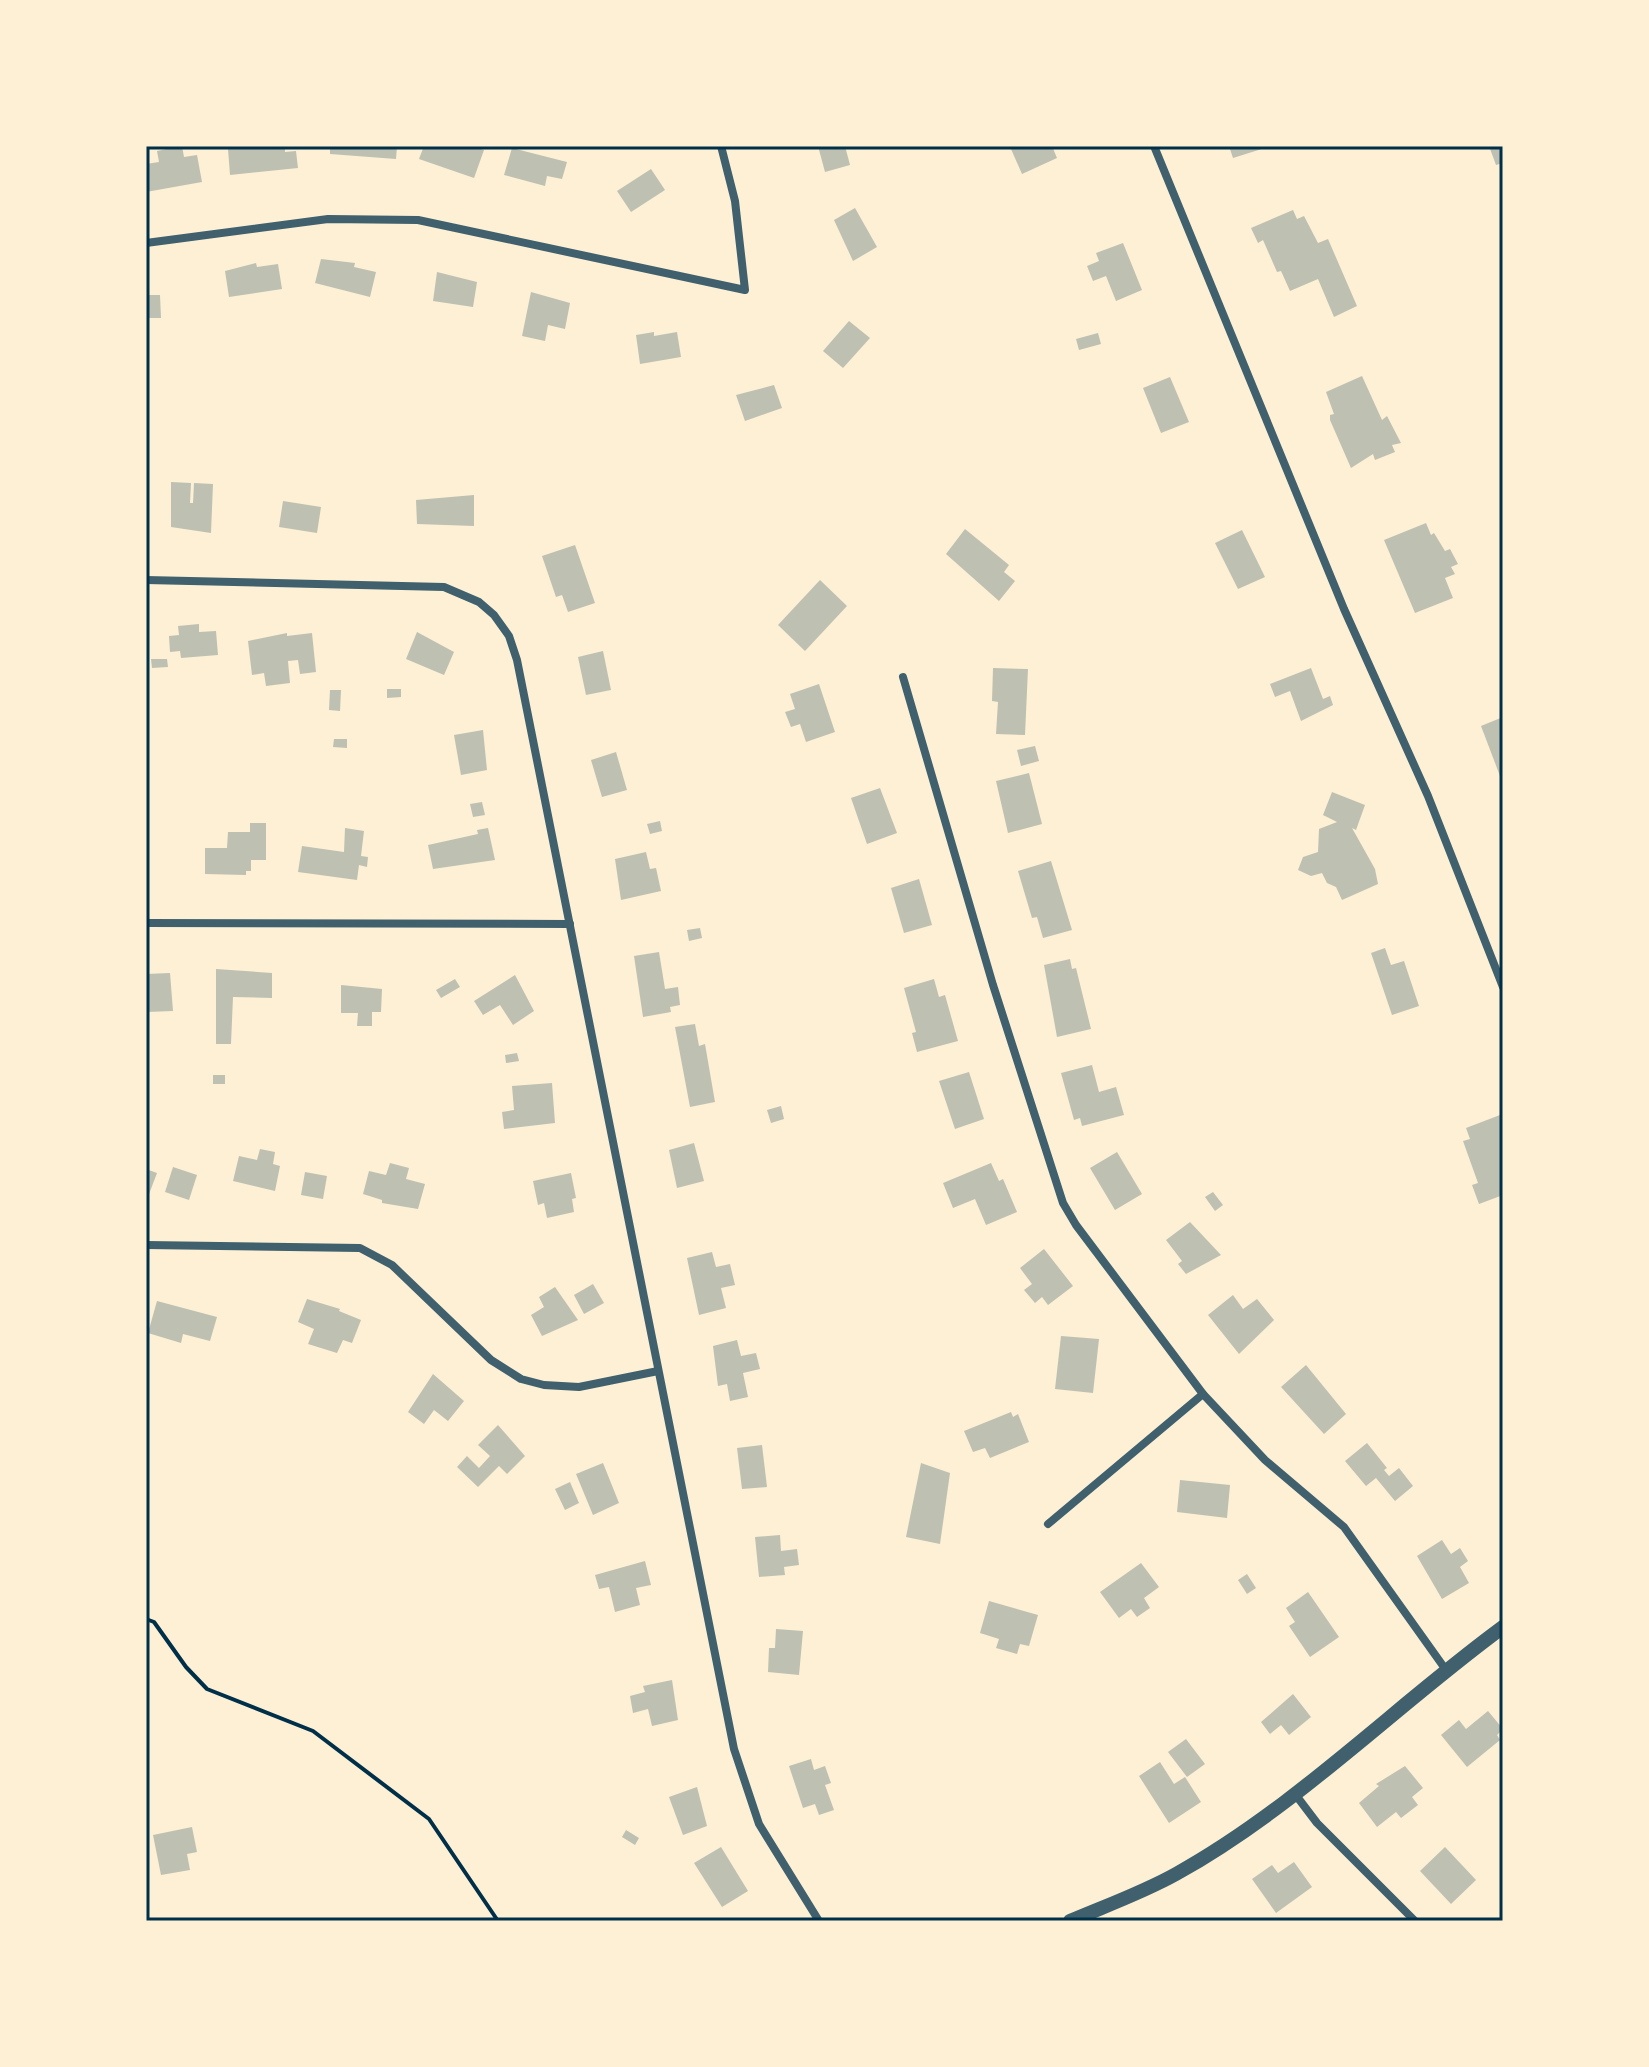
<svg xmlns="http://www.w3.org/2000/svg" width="1649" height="2067" font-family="'PT Sans',sans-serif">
<rect width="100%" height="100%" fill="#fdf0d5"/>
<g fill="#bec0b2">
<path d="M182 146 184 157 197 155 202 182 146 192V164L159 162 157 151Z"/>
<path d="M285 146V152L296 151 298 168 230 175 228 149Z"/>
<path d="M330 146H397L396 159 330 154Z"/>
<path d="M424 146H473L484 150 474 178 419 159Z"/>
<path d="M818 146H845L850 165 825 172Z"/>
<path d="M1016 146H1052L1057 158 1022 174 1011 149Z"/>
<path d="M1229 146H1268V147L1233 158Z"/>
<path d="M1489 146H1503V163L1496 165Z"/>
<path d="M512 148 567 162 562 179 547 176 545 186 504 175Z"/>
<path d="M651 169 665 190 631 212 617 191Z"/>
<path d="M855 208 877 247 853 261 834 220Z"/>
<path d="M1293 210 1297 219 1304 216 1318 243 1328 239 1357 306 1334 317 1318 279 1290 291 1281 271 1277 272 1263 240 1258 243 1251 228Z"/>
<path d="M1123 243 1142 290 1116 301 1106 276 1093 281 1087 266 1099 261 1096 253Z"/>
<path d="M321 259 355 263 354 267 376 272 370 297 315 283Z"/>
<path d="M256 263 257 267 278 264 282 289 229 297 225 271Z"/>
<path d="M437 272 477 282 473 307 433 301Z"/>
<path d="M531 292 570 303 565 329 548 325 545 341 522 336Z"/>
<path d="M146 295H160L161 318H146Z"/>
<path d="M849 321 870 338 843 368 823 351Z"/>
<path d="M654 332V336L677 332 681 357 640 364 636 335Z"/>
<path d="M1098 333 1101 344 1079 350 1076 339Z"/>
<path d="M1362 376 1382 420 1387 416 1401 443 1392 445 1395 452 1375 460 1373 454 1351 468 1330 420V415L1334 414 1326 392Z"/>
<path d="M1170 377 1189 422 1161 433 1143 388Z"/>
<path d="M774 385 782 408 745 421 736 395Z"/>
<path d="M171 482 191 483 190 503H193L194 483 213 484 211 533 171 527Z"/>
<path d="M474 495V526L417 524 416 500Z"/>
<path d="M283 501 321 507 317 533 279 527Z"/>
<path d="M1426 523 1431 535 1434 533 1445 551 1450 549 1458 564 1451 567 1455 574 1445 578 1453 598 1415 613 1384 540Z"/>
<path d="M965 529 1009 565 1004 572 1015 581 999 601 946 554Z"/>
<path d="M1242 530 1265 577 1238 589 1215 543Z"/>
<path d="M575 545 595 603 568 612 562 595 556 597 542 556Z"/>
<path d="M820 580 847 606 805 651 778 625Z"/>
<path d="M199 624V632L216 631 218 655 181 658 180 651 170 652 169 636 179 635 178 626Z"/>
<path d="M417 632 454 652 444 675 406 659Z"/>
<path d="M287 633V636L312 633 316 672 300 674 298 660 288 661 290 683 266 686 264 673 252 675 248 641Z"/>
<path d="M603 651 611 690 586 695 578 657Z"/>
<path d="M151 659H167L168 667 152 668Z"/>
<path d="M993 668 1028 669 1025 735 996 734 998 702 992 701Z"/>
<path d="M1311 668 1323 699 1330 696 1333 705 1301 721 1290 691 1275 697 1270 684Z"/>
<path d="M819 684 835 732 806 742 800 724 791 727 785 712 795 709 790 694Z"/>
<path d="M387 689H401V697L387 698Z"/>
<path d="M330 690H341L340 711 329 710Z"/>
<path d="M1503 717V775L1500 776 1481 726Z"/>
<path d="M483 730 487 770 461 775 454 735Z"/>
<path d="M334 739H347V748L333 747Z"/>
<path d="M1035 746 1039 761 1021 766 1017 750Z"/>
<path d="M616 752 627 790 602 797 591 760Z"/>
<path d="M1029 773 1042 824 1008 833 996 781Z"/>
<path d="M880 788 897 833 867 844 851 798Z"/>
<path d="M1332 792 1365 805 1356 830 1352 828 1375 869 1378 884 1342 900 1336 887 1327 883 1322 873 1311 876 1298 870 1303 857 1318 852 1319 829 1337 822 1323 815Z"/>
<path d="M482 802 485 815 473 817 470 804Z"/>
<path d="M660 821 662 831 650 834 647 824Z"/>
<path d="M250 823H266V860H251V871H246V875L205 874V848H227L228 832H250Z"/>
<path d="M345 828 364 831 361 856 368 857 367 867 359 865 357 880 298 872 302 846 344 852Z"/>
<path d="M488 828 495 860 433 869 428 845 478 834 477 830Z"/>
<path d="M646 852 650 869 656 868 661 891 621 900 615 859Z"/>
<path d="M1051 861 1072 930 1043 938 1037 917 1032 918 1018 871Z"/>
<path d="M919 879 932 925 904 933 891 888Z"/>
<path d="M700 928 702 938 689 941 687 930Z"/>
<path d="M1385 948 1391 965 1404 961 1419 1006 1392 1015 1371 953Z"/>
<path d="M659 952 665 989 678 987 680 1005 670 1007 671 1012 643 1017 634 956Z"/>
<path d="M1070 959 1072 969 1076 968 1091 1029 1057 1037 1044 965Z"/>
<path d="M216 969 272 973V998L233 997 231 1044H216Z"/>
<path d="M170 973 173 1011 147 1012 146 974Z"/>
<path d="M515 975 534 1011 513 1025 500 1005 483 1015 474 1001Z"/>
<path d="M455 979 460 987 441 998 436 990Z"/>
<path d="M934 979 939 997 945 995 958 1041 917 1052 912 1033 916 1032 904 988Z"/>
<path d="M341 985 382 989 381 1012H372V1026H357L358 1013H341Z"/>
<path d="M695 1024 699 1046 705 1044 715 1102 690 1107 675 1027Z"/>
<path d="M517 1053 519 1061 506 1063 505 1055Z"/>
<path d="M1092 1065 1099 1092 1116 1087 1124 1115 1082 1126 1080 1118 1074 1120 1061 1073Z"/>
<path d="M969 1072 984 1119 955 1129 939 1081Z"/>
<rect x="213" y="1075" width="12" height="9"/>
<path d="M552 1083 555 1123 504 1129 502 1112 514 1110 512 1086Z"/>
<path d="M781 1106 784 1119 771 1123 767 1110Z"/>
<path d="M1500 1115 1503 1195 1479 1204 1472 1185 1478 1183 1463 1141 1470 1139 1466 1128Z"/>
<path d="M694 1143 704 1181 677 1188 669 1150Z"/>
<path d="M260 1149 275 1152 273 1164 280 1166 275 1191 233 1181 239 1156 257 1160Z"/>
<path d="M1117 1152 1142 1194 1115 1210 1090 1168Z"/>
<path d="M390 1163 409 1168 406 1179 425 1184 418 1209 382 1203V1200L363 1194 369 1171 386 1175Z"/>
<path d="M991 1163 999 1181 1003 1179 1017 1212 986 1225 975 1199 953 1208 943 1183Z"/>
<path d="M173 1167 197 1175 189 1200 165 1192Z"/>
<path d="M146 1169 157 1173 146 1202Z"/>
<path d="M305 1172 327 1176 323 1199 301 1195Z"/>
<path d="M571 1173 576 1198 572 1199 574 1212 547 1218 544 1203 538 1205 533 1181Z"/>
<path d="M1213 1192 1223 1205 1215 1211 1205 1197Z"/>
<path d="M1190 1222 1221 1255 1186 1274 1178 1264 1182 1261 1166 1240Z"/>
<path d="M1044 1249 1073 1286 1048 1305 1042 1297 1035 1303 1024 1290 1032 1284 1020 1268Z"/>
<path d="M712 1252 716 1267 730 1264 735 1285 721 1288 726 1308 699 1315 687 1258Z"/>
<path d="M593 1284 604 1303 584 1314 574 1295Z"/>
<path d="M555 1287 578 1320 542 1336 531 1315 544 1307 539 1297Z"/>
<path d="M1233 1295 1243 1309 1257 1299 1274 1320 1239 1354 1208 1315Z"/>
<path d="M307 1299 340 1309 339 1311 361 1320 352 1343 343 1340 337 1353 308 1344 314 1329 298 1322Z"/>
<path d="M157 1301 217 1317 210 1341 183 1334 181 1343 148 1333Z"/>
<path d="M1061 1336 1099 1339 1093 1393 1055 1389Z"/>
<path d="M737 1340 741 1356 756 1353 760 1369 743 1373 748 1397 730 1401 727 1384 718 1386 713 1346Z"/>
<path d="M1306 1365 1346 1414 1324 1434 1281 1387Z"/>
<path d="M433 1374 464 1401 448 1421 434 1410 424 1424 408 1412Z"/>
<path d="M1011 1412 1013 1417 1018 1414 1029 1442 990 1458 985 1448 973 1452 964 1431Z"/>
<path d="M498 1425 525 1456 507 1474 499 1466 478 1487 457 1467 467 1456 479 1468 490 1456 478 1445Z"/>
<path d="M1367 1443 1387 1468 1384 1470 1389 1476 1399 1468 1413 1486 1395 1501 1376 1478 1366 1486 1345 1461Z"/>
<path d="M762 1445 767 1487 742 1489 737 1448Z"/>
<path d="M603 1463 619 1503 593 1515 576 1474Z"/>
<path d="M921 1463 950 1473 940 1544 906 1537Z"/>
<path d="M1180 1480 1230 1485 1227 1518 1177 1512Z"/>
<path d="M570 1482 579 1503 565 1510 555 1489Z"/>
<path d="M780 1535 781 1551 797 1549 799 1565 784 1567 785 1575 759 1577 755 1537Z"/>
<path d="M1442 1540 1451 1554 1460 1548 1468 1561 1460 1567 1469 1583 1442 1599 1417 1556Z"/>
<path d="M645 1561 651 1585 636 1588 640 1605 615 1612 609 1587 599 1589 595 1575Z"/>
<path d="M1141 1563 1159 1587 1144 1598 1150 1608 1137 1617 1131 1609 1119 1618 1100 1592Z"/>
<path d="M1247 1574 1256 1588 1247 1594 1238 1580Z"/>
<path d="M1308 1592 1339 1637 1310 1657 1289 1626 1295 1622 1286 1608Z"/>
<path d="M989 1601 1038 1615 1029 1646 1020 1644 1017 1654 996 1648 999 1639 980 1633Z"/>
<path d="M776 1629 803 1631 799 1675 768 1672 769 1648H775Z"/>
<path d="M672 1680 678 1720 652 1726 648 1709 633 1713 630 1696 645 1692 643 1686Z"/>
<path d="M1293 1694 1311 1717 1289 1735 1281 1725 1270 1734 1261 1722Z"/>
<path d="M1488 1711 1503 1729 1497 1735 1500 1740 1467 1767 1441 1735 1459 1720 1466 1729Z"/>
<path d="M1186 1739 1205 1764 1187 1777 1168 1752Z"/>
<path d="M811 1759 814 1770 825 1766 831 1783 825 1785 834 1810 819 1815 815 1804 803 1808 789 1766Z"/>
<path d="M1160 1762 1174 1784 1185 1777 1201 1802 1169 1823 1139 1776Z"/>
<path d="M1405 1766 1423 1788 1412 1797 1418 1805 1401 1818 1396 1812 1377 1827 1359 1803 1379 1786 1376 1784Z"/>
<path d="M697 1787 707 1826 683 1835 669 1797Z"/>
<path d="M192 1827 197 1852 187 1854 190 1870 161 1875 153 1835Z"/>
<path d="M626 1830 639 1838 635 1845 622 1837Z"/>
<path d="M721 1847 748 1891 722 1907 694 1863Z"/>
<path d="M1445 1847 1476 1880 1451 1904 1420 1871Z"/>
<path d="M1294 1862 1312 1887 1276 1913 1252 1879 1272 1865 1278 1873Z"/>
</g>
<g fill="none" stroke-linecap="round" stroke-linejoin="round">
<path stroke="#003049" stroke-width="4" d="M146 1619 154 1622 186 1667 207 1689 313 1731 429 1819 498 1921"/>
<g stroke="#3f606c" stroke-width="8">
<path d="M1154 146 1344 609 1428 796 1503 987"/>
<path d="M146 243 328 219 418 220 745 290 735 201 721 146"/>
<path d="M146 580 444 587 479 602 494 615 509 636 517 660 734 1749 759 1824 819 1921"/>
<path d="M903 677 993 985 1063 1203 1076 1225 1203 1394 1265 1460 1344 1527 1446 1670"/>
<path d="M146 923 570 924"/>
<path d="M146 1245 360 1248 392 1265 491 1360 521 1379 544 1385 579 1387 658 1371"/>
<path d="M1048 1524 1203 1394"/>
<path d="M1295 1794 1317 1823 1415 1921"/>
</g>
<path stroke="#3f606c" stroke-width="14" d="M1070 1921C1105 1906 1142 1893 1176 1874 1295 1808 1394 1707 1503 1627"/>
</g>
<rect width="1649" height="2067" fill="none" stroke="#fdf0d5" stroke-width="296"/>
<rect x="148" y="148" width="1353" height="1771" fill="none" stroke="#003049" stroke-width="3"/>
</svg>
